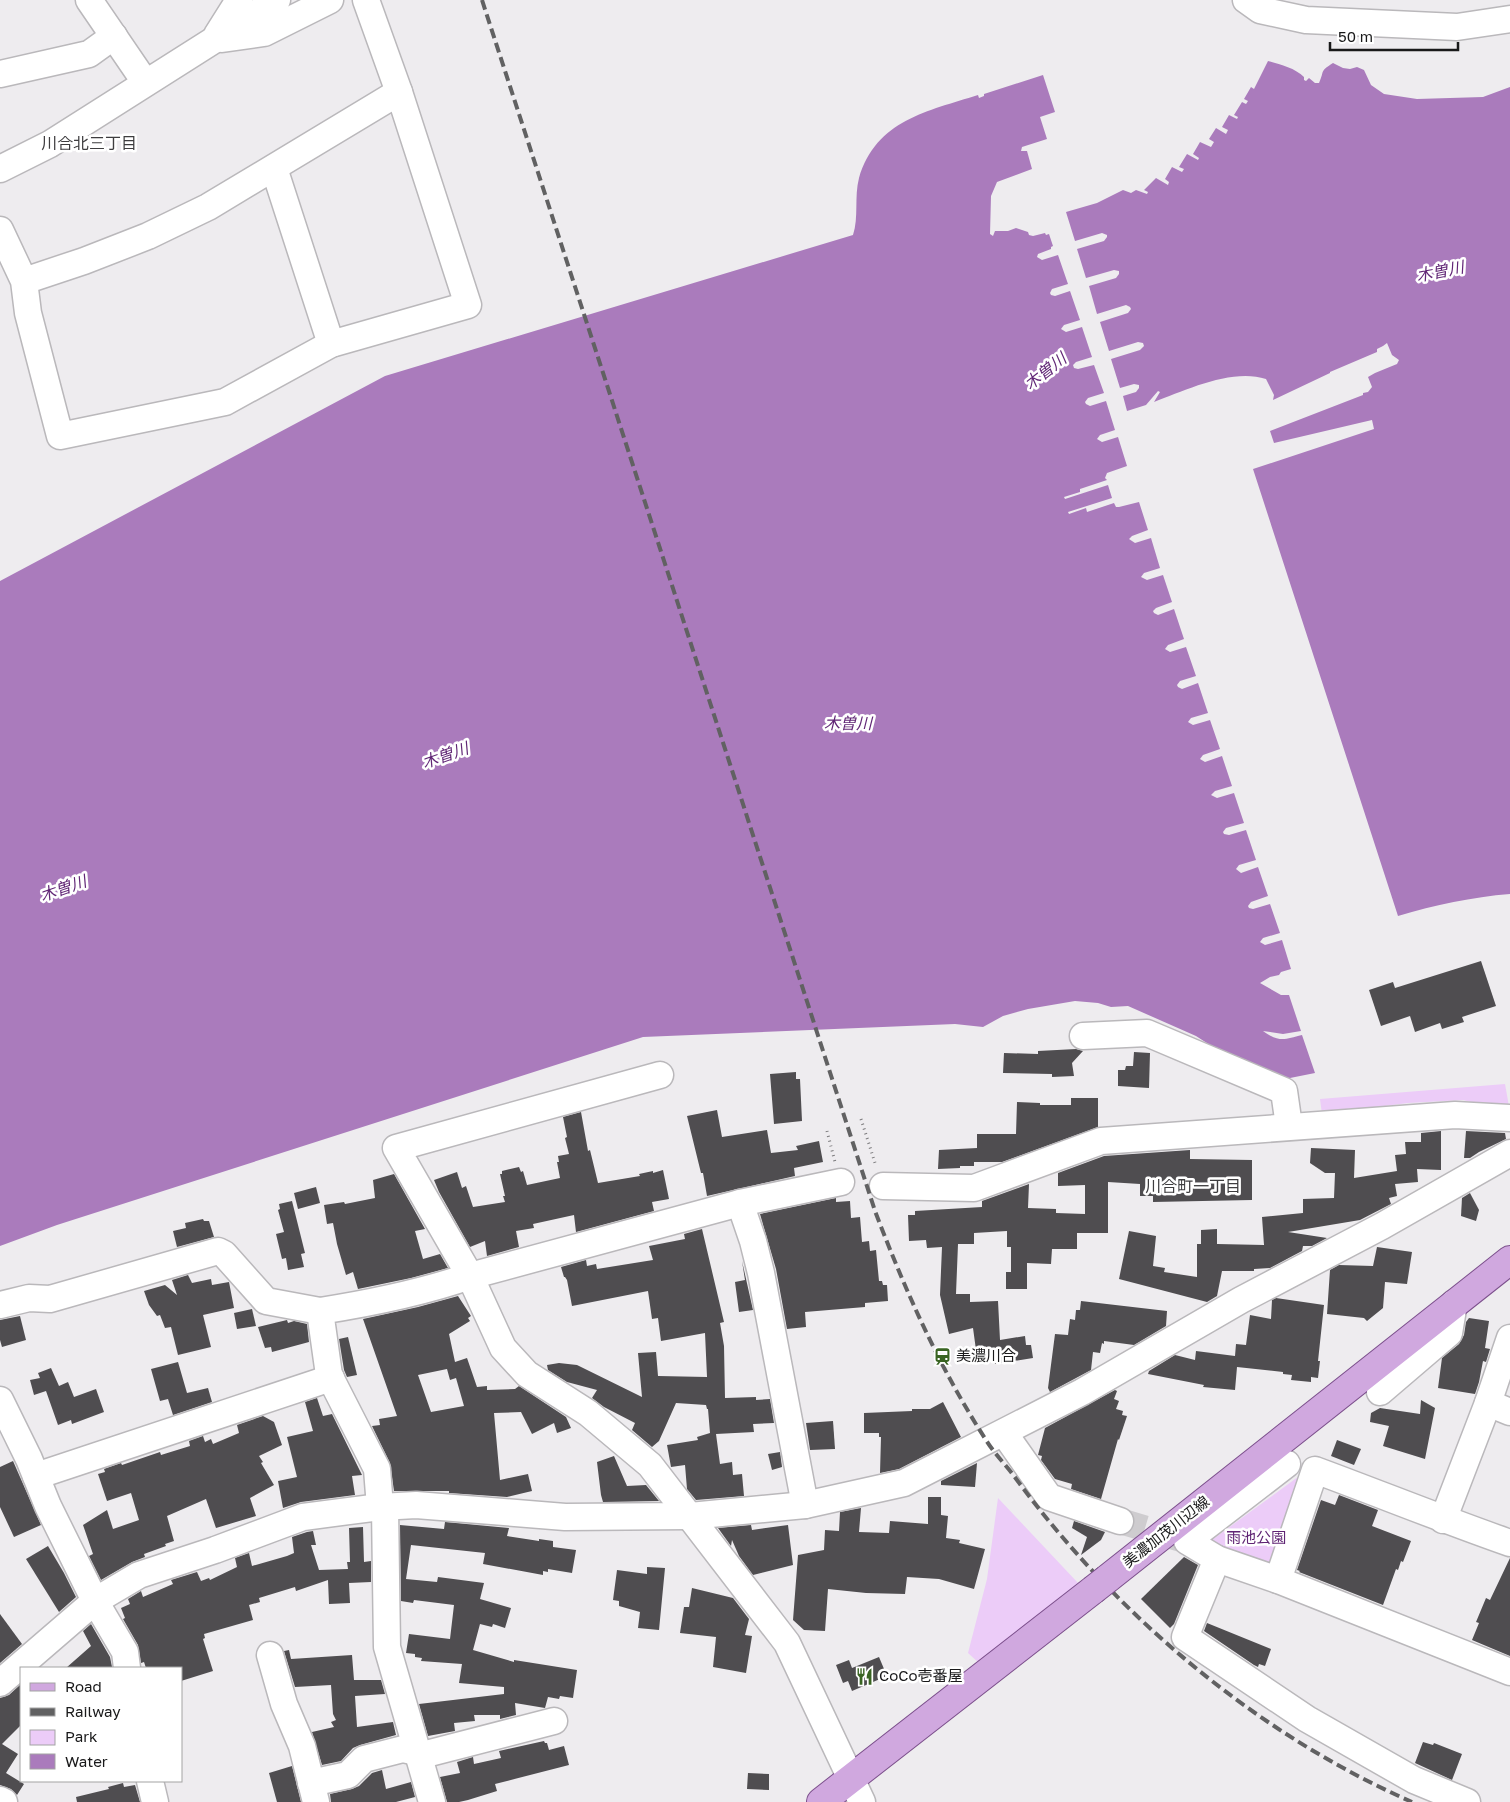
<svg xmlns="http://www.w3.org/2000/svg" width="1510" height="1802" font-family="'Golos Text','Noto Sans JP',sans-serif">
<rect width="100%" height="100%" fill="#eeecef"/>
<g fill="#ecccf8">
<path d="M1505 1084 1510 1112 1463 1100 1408 1103 1322 1114 1320 1099Z"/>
<path d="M1306 1471 1270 1568 1205 1545Z"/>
<path d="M998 1498 1079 1584 980 1664 968 1653 987 1579Z"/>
</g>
<g fill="#aa7bbc">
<path d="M1268 61C1279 64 1295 68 1304 77V80L1306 81 1309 78 1315 83H1319C1325 70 1319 72 1333 63L1343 68 1350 69 1357 67 1364 70 1371 85 1384 94 1417 99 1483 97 1510 87V894C1472 897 1435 905 1398 916L1253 469 1374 429 1372 420 1274 443 1270 431 1363 395V393L1368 392 1372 387 1368 377 1375 373 1397 364 1399 360 1392 355 1387 343 1383 346 1377 349V352L1330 372V373L1273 400 1274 395 1266 379C1232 368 1186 390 1154 402L1160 392 1158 391 1146 405 1127 411 1123 396 1136 392 1139 388V385L1134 384 1120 388 1111 359 1140 350 1144 346 1143 343 1138 342 1109 351 1100 322 1128 313 1131 309 1130 307 1126 305 1097 314 1089 286 1116 278 1119 274V271L1114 270 1086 278 1077 249 1104 241 1107 237V235L1102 233 1075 241 1066 212 1097 203 1123 190 1131 193 1136 190 1147 194 1148 192 1144 190 1156 178 1168 185 1169 182 1165 179 1172 167 1182 172 1184 169 1179 167 1187 154 1198 160 1199 158 1193 154 1200 142 1211 147 1214 142 1209 139 1216 128 1226 134 1228 130 1222 127 1229 115 1237 119 1238 117 1234 115 1242 102 1246 104 1248 101 1244 99 1251 87 1254 89Z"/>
<path d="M1043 75 1055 112 1040 117 1047 139 1022 147 1021 151H1027L1032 169 997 182 991 196 990 234 993 236 995 231H1008L1016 228 1028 232 1029 235 1033 236 1045 233 1046 235 1049 234 1053 246 1051 247V249L1038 254 1037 257 1042 260 1058 255 1068 284 1052 289 1050 293 1051 295 1055 296 1070 291 1080 320 1064 325 1061 329 1066 332 1082 327 1092 357 1076 362 1073 365 1074 368 1078 369 1094 365 1104 393 1088 398 1085 402 1086 404 1090 406 1106 401 1115 430 1100 435 1097 439 1102 442 1118 437 1127 466 1107 473 1105 478 1107 480 1080 489V492L1064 497 1065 499 1108 485 1112 498 1068 512 1069 514 1086 508 1087 512 1114 503 1116 507H1119L1139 502 1148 530 1132 536 1129 539 1135 543 1151 538 1160 568 1144 573 1141 577 1147 580 1163 575 1172 602 1156 608 1153 611 1154 613 1158 615 1174 609 1184 639 1168 645 1165 649 1170 652 1186 647 1196 676 1180 681 1177 685 1178 687 1182 689 1198 683 1208 713 1191 718 1188 722 1193 725 1210 720 1220 749 1203 755 1200 759 1205 762 1222 756 1232 786 1215 791 1211 795 1217 798 1234 793 1244 823 1226 828 1223 832 1224 834 1229 835 1246 830 1256 860 1239 865 1236 869 1241 873 1258 867 1268 896 1251 902 1248 906 1249 908 1253 909 1270 904 1280 933 1263 938 1260 942 1265 945 1282 940 1291 969 1281 972 1279 975 1270 977 1260 983 1281 995H1289L1301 1031 1283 1034 1263 1031C1280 1043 1285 1039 1302 1035L1315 1073 1290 1078 1269 1076 1230 1058 1196 1036 1128 1006 1111 1007 1098 1003 1075 1001 1028 1009 1003 1016 983 1027 955 1024 643 1037 57 1225 0 1246V581L385 376 853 235C859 217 854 197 859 178 876 120 928 111 978 95L979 98 984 96V94Z"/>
</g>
<g fill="#4f4d50" fill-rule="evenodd">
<path d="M1481 961 1496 1006 1462 1017 1464 1022 1442 1029 1440 1023 1415 1032 1410 1016 1381 1026 1369 990 1393 982 1395 988Z"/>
<path d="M1076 1049 1083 1051 1072 1063 1074 1076 1052 1077V1074L1003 1073 1004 1053 1038 1054V1051Z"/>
<path d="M1134 1052 1150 1053 1149 1088 1118 1086V1070H1125L1126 1066H1133Z"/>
<path d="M796 1072V1079H800L802 1121 774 1124 770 1074Z"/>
<path d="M1071 1098H1098V1127L1002 1162H974V1166H960V1168L938 1169 939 1150 977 1148V1134H1016L1017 1102 1040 1103V1105H1071Z"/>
<path d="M717 1110 722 1137 767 1130 771 1153 798 1150 796 1146 819 1141 823 1162 794 1168 795 1176 707 1196 703 1173H701L687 1116Z"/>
<path d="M581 1112 588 1151 590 1150 598 1183 640 1176 639 1174 653 1171V1173L663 1170 669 1199 652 1202 654 1211 576 1232 574 1215 533 1224 534 1228 516 1231 519 1247 487 1256 485 1241 470 1247 439 1192 434 1180 457 1172 462 1188 466 1186 473 1207 505 1202 503 1196H505L500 1174H502V1171L519 1167 521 1172 523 1171 527 1185 560 1178 557 1162H559L558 1156 569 1154 565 1138 567 1137 563 1117Z"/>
<path d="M1441 1131V1170L1417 1169 1418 1182 1395 1184 1397 1196 1389 1198 1391 1204 1360 1220 1288 1232 1327 1238 1312 1246H1303L1302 1251 1270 1268 1254 1269V1271H1222L1217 1296 1207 1302 1119 1279 1129 1231 1156 1236 1153 1266 1165 1268 1164 1272 1197 1277V1244H1201V1230L1217 1229V1244L1264 1245 1262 1217 1303 1213V1199L1334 1198 1335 1173H1325L1310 1163 1311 1148 1355 1150 1354 1178 1397 1171 1395 1155 1406 1154 1405 1142H1421V1133Z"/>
<path d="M1466 1131 1505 1133 1506 1139 1479 1152 1470 1158H1464Z"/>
<path d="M1190 1150V1159L1252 1160V1200L1153 1202V1196H1140V1184L1108 1182V1233H1077V1249H1052L1051 1264 1027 1263V1289H1006V1272H1011V1247H1007V1231L974 1233V1244H958L956 1294H970V1302L998 1301 1000 1340 1025 1336 1026 1345H1031L1033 1358 995 1364 994 1357H989L988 1354 982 1355 981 1349 976 1350 973 1328 949 1334 940 1295 942 1247 927 1248 926 1240 909 1241 908 1215H915V1211L982 1207V1201L1029 1184 1028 1208 1056 1209V1213L1085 1214V1185L1058 1186V1173L1104 1156Z"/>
<path d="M394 1174 425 1229 415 1231 423 1259 440 1254 448 1268 411 1278 358 1289 353 1272 346 1275 337 1244 333 1223 327 1224 324 1205 344 1202 345 1204 375 1198 373 1180Z"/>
<path d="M316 1187 320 1203 298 1209 294 1193Z"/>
<path d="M1470 1193 1479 1210 1476 1221 1461 1216 1462 1198Z"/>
<path d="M836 1198V1202L850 1201 851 1218 860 1217 862 1242 869 1241 870 1251 876 1250 879 1281H882L883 1285H887L888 1301 865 1303V1307L805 1312 806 1327 787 1329 776 1269 760 1214Z"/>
<path d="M292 1201 305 1253 301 1254 304 1267 288 1270 286 1258 282 1259 276 1234 284 1232 278 1210 280 1209 279 1204Z"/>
<path d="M203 1219 204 1221H209L214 1237 177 1247 173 1231 186 1228 185 1223Z"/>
<path d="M702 1229 724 1322 720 1323 724 1346 725 1398 756 1397V1400L770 1399 774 1423 753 1424 754 1432 716 1434 720 1464 732 1462 733 1475 742 1474 744 1496 696 1500 687 1489 685 1465 671 1467 667 1445 698 1440 697 1437 710 1433 708 1409H707L706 1405 676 1403 659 1441 652 1447 632 1430 635 1423 604 1407 592 1398 597 1390 567 1382 548 1370 547 1365 559 1363 577 1365 642 1397 638 1353 656 1352 658 1376 707 1377 705 1333 661 1341 658 1318 652 1319 648 1291 572 1306 567 1280 565 1277H564L561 1267 586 1260 587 1266 596 1264 597 1269 653 1260 649 1246 685 1239 684 1234Z"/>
<path d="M1377 1247 1412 1252 1407 1284 1385 1282 1383 1308 1367 1321 1364 1318 1327 1314 1330 1270 1339 1265 1373 1266Z"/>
<path d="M742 1261 753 1310 739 1312 735 1282 745 1280Z"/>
<path d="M188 1275 192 1283 211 1279 212 1285 229 1282 234 1308 203 1315 211 1347 178 1355 171 1327 165 1328 160 1315 157 1316 149 1305 144 1291 165 1285 177 1295 172 1280Z"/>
<path d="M458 1296 471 1316 468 1318 470 1321 449 1334 455 1362 467 1358 477 1387 487 1386V1390L515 1389 519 1386 566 1417 571 1428 557 1433 554 1423 532 1434 521 1412 494 1413 500 1480 528 1474 532 1491 507 1497 449 1493V1491H394L390 1463 372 1426 380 1425 379 1419 397 1416 363 1319 418 1307ZM447 1369 450 1380 456 1378 464 1406 431 1412 418 1375Z"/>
<path d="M1276 1298 1324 1305 1318 1361H1320L1318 1378 1311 1377V1382L1291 1380 1292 1375 1283 1374V1372L1237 1367 1235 1390 1203 1387 1204 1385 1148 1374 1149 1371 1175 1355 1195 1360 1196 1351 1235 1356 1236 1344 1246 1345 1250 1315 1271 1319 1272 1300Z"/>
<path d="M1081 1301 1167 1311 1166 1326 1134 1345 1104 1341V1344L1102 1343 1100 1353 1093 1352 1091 1370 1050 1392 1048 1388 1055 1334 1068 1335 1070 1319 1075 1320 1076 1310H1080Z"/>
<path d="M252 1309 256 1326 237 1329 234 1313Z"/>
<path d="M20 1316 26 1340 2 1347 0 1340V1320Z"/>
<path d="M1469 1318 1489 1321 1485 1348 1490 1349 1486 1362 1483 1361 1479 1382 1475 1394 1438 1388 1442 1358 1459 1344 1464 1335 1466 1322Z"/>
<path d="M287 1320 288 1323 294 1321 307 1324 309 1342 272 1352 271 1347 265 1348 258 1327Z"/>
<path d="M348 1337 357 1375 347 1377 344 1370 339 1339Z"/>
<path d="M178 1362 187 1393 208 1388 212 1402 173 1415 168 1399 160 1401 151 1369Z"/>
<path d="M51 1368 59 1386 68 1382 74 1397 96 1389 104 1412 72 1424 71 1420 58 1425 46 1391 34 1395 30 1380 40 1378 38 1373Z"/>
<path d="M1115 1390 1117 1391 1114 1399 1119 1401 1116 1409 1123 1411 1122 1415 1127 1416 1119 1440 1118 1439 1101 1499 1071 1489 1072 1484 1055 1479 1041 1460 1042 1456 1038 1455 1045 1428Z"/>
<path d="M317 1398 323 1416 332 1414 362 1475 352 1476 355 1495 301 1502 283 1508 278 1481 297 1477 287 1437 313 1431 305 1402Z"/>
<path d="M1421 1400 1435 1408 1425 1459 1383 1446 1389 1426 1370 1422 1371 1413 1380 1408 1420 1414Z"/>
<path d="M943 1402 961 1437 899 1469 880 1473 881 1437H879V1433H864V1413L912 1411V1409H930Z"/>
<path d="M263 1416 274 1422 282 1445 259 1456 263 1462 261 1463 274 1485 250 1498 256 1516 216 1528 206 1499 167 1516 174 1541 165 1544 166 1546 144 1554 145 1557 132 1562 101 1580 89 1556 93 1554 83 1525 107 1510 113 1529 139 1520 131 1493 107 1501 98 1474 105 1472 104 1469 121 1463 122 1465 160 1452 161 1455 190 1446 189 1441 203 1436 205 1442 211 1439 213 1444 239 1433 237 1425Z"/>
<path d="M833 1421 835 1449 810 1450 806 1423Z"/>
<path d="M1337 1440 1361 1449 1354 1465 1331 1456Z"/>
<path d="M780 1452 782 1467 772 1470 768 1454Z"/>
<path d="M614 1456 627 1486 646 1485 659 1501 603 1502 601 1495 597 1462Z"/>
<path d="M13 1461 41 1525 14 1537 0 1507V1467Z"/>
<path d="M977 1463 975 1487 941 1485V1481Z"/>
<path d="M1339 1495 1378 1510 1372 1526 1411 1541 1403 1562 1401 1561 1398 1570 1396 1569 1383 1605 1299 1572 1300 1571 1297 1570 1321 1500 1335 1505Z"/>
<path d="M928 1497H941V1515L948 1516 946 1538 960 1540 959 1543 985 1549 974 1589 939 1579 907 1577 905 1594 866 1593 828 1589 825 1631 804 1630 793 1620 798 1555 824 1550 825 1530 839 1531 840 1512 861 1508 859 1532 889 1533 890 1521 928 1524Z"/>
<path d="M1074 1521 1105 1532 1101 1540 1081 1555 1087 1537 1072 1528Z"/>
<path d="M445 1522 509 1528 507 1536 539 1541V1539L553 1541V1547L576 1550 572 1573 548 1569V1572L543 1571V1575L483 1564 485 1553 411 1545 406 1579 437 1582 438 1577 484 1583 480 1599 511 1608 505 1628 493 1624 492 1627 480 1624 473 1650 514 1662V1660L577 1670 573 1698 560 1696 559 1699 548 1697 545 1708 515 1703 516 1715 500 1719V1715H474L475 1721 454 1723 455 1731 428 1736 419 1704 504 1694V1687L459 1683 462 1664 421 1661 422 1658 415 1657V1654L406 1653 409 1634 450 1639 454 1605 414 1600 413 1603 401 1601 400 1525 444 1529Z"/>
<path d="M751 1525 752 1530 788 1525 793 1565 753 1575 739 1556 732 1540 731 1546 718 1528Z"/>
<path d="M363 1527 364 1562 371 1561V1582L349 1583 350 1603 329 1604 328 1580 296 1591 295 1587 259 1598 260 1602 249 1605 253 1620 204 1634 205 1638 203 1639 213 1671 181 1681V1668H146L144 1662 141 1663 138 1645 123 1619 125 1618 121 1608 130 1604 128 1599 141 1591 143 1597 173 1584 171 1580 197 1572 201 1581 209 1578 210 1580 237 1567 235 1558 249 1553 252 1566 287 1556 294 1553 292 1537 307 1532 313 1531 316 1545H311L319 1570 348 1569 347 1562H350L349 1528Z"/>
<path d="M48 1546 64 1573 76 1597 59 1612 26 1559Z"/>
<path d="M1184 1557 1198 1565 1174 1624 1170 1628 1141 1599Z"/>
<path d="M1510 1558V1656L1472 1640 1479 1623 1476 1622 1486 1598 1490 1600Z"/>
<path d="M647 1567 665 1568 659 1630 638 1628 640 1612 619 1606V1601L613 1600 617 1570 647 1574Z"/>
<path d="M692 1588 733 1598 749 1619 745 1635 752 1636 746 1673 713 1667 716 1637 680 1633 684 1607H689Z"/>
<path d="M0 1614 22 1644 0 1663Z"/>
<path d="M1207 1623 1271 1649 1265 1666 1259 1664 1258 1667 1254 1665 1204 1631Z"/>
<path d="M91 1624 110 1657 112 1667 66 1668 91 1646 83 1631Z"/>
<path d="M289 1650 291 1659 352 1655 354 1680H381L385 1694 355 1696 357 1727 393 1722 396 1735 360 1745 353 1748 341 1761 322 1765 312 1732 334 1727 331 1722 336 1720 333 1714 331 1685 295 1687 284 1651Z"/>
<path d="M879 1657 887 1676 852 1691 848 1681 843 1683 836 1665 849 1660 852 1668Z"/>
<path d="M21 1684V1725L2 1744 18 1754 6 1773 24 1784 17 1795 11 1789 0 1785V1698L9 1695Z"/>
<path d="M544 1741 545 1743H547L549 1750 564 1746 569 1765 495 1784 497 1791 468 1800 459 1802H447L440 1777 460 1773 457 1762 473 1757 474 1764 501 1758 499 1751Z"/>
<path d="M1423 1742 1433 1745 1434 1743 1462 1754 1452 1780 1415 1763Z"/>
<path d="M292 1766 301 1802H277L269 1773Z"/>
<path d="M382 1770 386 1789 411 1782 415 1797 396 1802H331L330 1794 352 1789 359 1786 372 1773Z"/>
<path d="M748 1773 769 1774V1790L747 1789Z"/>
<path d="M123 1783 124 1787 135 1785 140 1802H77L76 1797 109 1789 108 1787Z"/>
</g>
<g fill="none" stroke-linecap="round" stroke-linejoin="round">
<path stroke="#cecccf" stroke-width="26" stroke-dasharray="26 13" stroke-linecap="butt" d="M1120 1521 1181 1539"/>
<defs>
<g id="minor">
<path d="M89 0 145 82"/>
<path d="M366 0 399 92"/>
<path d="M1246 0 1260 10 1306 20 1457 27 1510 19"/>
<path d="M217 35 239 0"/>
<path d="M222 39 264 33 330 0"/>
<path d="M0 74 89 54 114 36"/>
<path d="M274 168 331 344"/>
<path d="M0 169 50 144 277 0"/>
<path d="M0 230 24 281 28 313 60 436 225 402 331 344 468 305 399 92 208 207 148 236 84 261 24 281"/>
<path d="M1083 1036 1147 1033 1284 1091 1289 1126"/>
<path d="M660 1075 396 1148 470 1276 503 1348 527 1374 588 1413 650 1465 787 1643 862 1802"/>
<path d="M883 1186 974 1188 1101 1141 1455 1115 1510 1118"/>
<path d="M740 1203 753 1241 761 1273 805 1505"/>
<path d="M0 1305 29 1298 50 1299 218 1251 224 1254 266 1301 320 1311"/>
<path d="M1380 1392 1449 1333 1454 1303"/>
<path d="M0 1400 29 1459 48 1506 95 1601 125 1652 127 1668"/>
<path d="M1488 1403 1510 1412"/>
<path d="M1004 1433 1049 1497 1120 1521"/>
<path d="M1287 1464 1187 1541 1217 1559 1278 1580 1510 1672"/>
<path d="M36 1476 331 1378"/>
<path d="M380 1507 377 1469 329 1375 320 1311C371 1303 421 1293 470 1276L740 1203 841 1182"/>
<path d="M385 1507 387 1647 432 1802"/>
<path d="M1443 1520 1488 1403 1510 1338"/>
<path d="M1217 1559 1185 1637 1307 1719 1414 1780 1467 1802"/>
<path d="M1278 1580 1315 1470C1380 1494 1444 1520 1510 1543"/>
<path d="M270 1655 284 1704 302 1746 316 1802"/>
<path d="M0 1683 95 1601 139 1575 215 1550 303 1517 380 1507 416 1505 565 1517 690 1516 805 1505 904 1483 1082 1392 1241 1300 1382 1226 1510 1153"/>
<path d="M150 1781 155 1802"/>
<path d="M311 1783 348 1775 364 1759 403 1749 426 1754 554 1721"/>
<path d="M0 1800 4 1802"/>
</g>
<g id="major">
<path d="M1107 1579 1510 1260"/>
<path d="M821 1802 1093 1590"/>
</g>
</defs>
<use href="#minor" stroke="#bab8bb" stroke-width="29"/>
<use href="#major" stroke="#7c508c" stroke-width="30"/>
<g stroke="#7c7b7d" stroke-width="3" stroke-dasharray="1 4" stroke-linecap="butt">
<path d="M861 1119 876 1166"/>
<path d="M827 1131 835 1162"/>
</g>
<use href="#minor" stroke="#fff" stroke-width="26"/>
<use href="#major" stroke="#d0a8df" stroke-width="28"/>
<path stroke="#616162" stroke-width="4" stroke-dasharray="10 5" stroke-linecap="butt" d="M482 0 875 1211C905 1290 940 1369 986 1440 994 1453 1005 1464 1014 1476 1115 1614 1255 1733 1412 1802"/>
<defs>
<path id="major-bridge" d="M1093 1590 1107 1579"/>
</defs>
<use href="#major-bridge" stroke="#7c508c" stroke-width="30" stroke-linecap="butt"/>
<use href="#major-bridge" stroke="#d0a8df" stroke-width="28"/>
</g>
<defs>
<symbol id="station-bare" viewBox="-9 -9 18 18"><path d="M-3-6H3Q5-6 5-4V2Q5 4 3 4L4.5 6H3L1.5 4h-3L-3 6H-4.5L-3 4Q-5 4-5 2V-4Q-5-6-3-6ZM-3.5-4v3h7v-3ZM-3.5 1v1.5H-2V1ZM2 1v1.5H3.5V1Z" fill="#396422" stroke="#fff" stroke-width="2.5" paint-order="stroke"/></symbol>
<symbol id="restaurant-bare" viewBox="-9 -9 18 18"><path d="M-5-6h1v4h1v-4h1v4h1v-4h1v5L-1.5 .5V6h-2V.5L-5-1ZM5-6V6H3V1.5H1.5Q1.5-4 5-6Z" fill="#396422" stroke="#fff" stroke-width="2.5" paint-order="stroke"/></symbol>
</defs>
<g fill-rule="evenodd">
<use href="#station-bare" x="930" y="1344" width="25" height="25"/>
<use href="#restaurant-bare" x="852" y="1664" width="25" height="25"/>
</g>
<g text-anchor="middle" stroke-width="5" stroke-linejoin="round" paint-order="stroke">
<g font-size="15" fill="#19191a" stroke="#fff" text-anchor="start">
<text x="956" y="1361">美濃川合</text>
<text x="879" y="1681">CoCo壱番屋</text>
</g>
<g font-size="15" fill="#19191a" stroke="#fff">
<text transform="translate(1166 1532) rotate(-38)" y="5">美濃加茂川辺線</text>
</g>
<g font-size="15" fill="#602574" stroke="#fff">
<text x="1256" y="1543">雨池公園</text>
</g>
<g font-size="16" fill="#3e3d3f" stroke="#fff">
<text x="89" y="149">川合北三丁目</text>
<text x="1193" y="1192">川合町一丁目</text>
</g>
<g font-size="16" font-style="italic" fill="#612676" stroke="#fff">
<text transform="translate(1440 271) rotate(-11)" y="6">木曽川</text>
<text transform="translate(1045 371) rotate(-38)" y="6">木曽川</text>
<text x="848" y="729">木曽川</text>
<text transform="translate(445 755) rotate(-19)" y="6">木曽川</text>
<text transform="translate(63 888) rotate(-19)" y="6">木曽川</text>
</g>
</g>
<rect x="20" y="1667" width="162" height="115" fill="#ffffff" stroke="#a3a3a3"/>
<rect x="30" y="1683" width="25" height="8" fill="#d0a8df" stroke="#a3a3a3"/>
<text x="65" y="1692" font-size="15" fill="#19191a">Road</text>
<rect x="30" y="1708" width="25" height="8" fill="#616162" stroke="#a3a3a3"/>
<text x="65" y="1717" font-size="15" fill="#19191a">Railway</text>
<rect x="30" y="1730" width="25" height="15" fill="#ecccf8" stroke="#a3a3a3"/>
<text x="65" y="1742" font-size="15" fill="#19191a">Park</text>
<rect x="30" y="1754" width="25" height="15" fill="#aa7bbc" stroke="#a3a3a3"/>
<text x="65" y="1767" font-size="15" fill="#19191a">Water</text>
<path d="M1330 42v8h128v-8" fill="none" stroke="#19191a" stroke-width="2.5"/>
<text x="1338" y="42" font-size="15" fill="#19191a" stroke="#ffffff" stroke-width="4" paint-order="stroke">50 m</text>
</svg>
